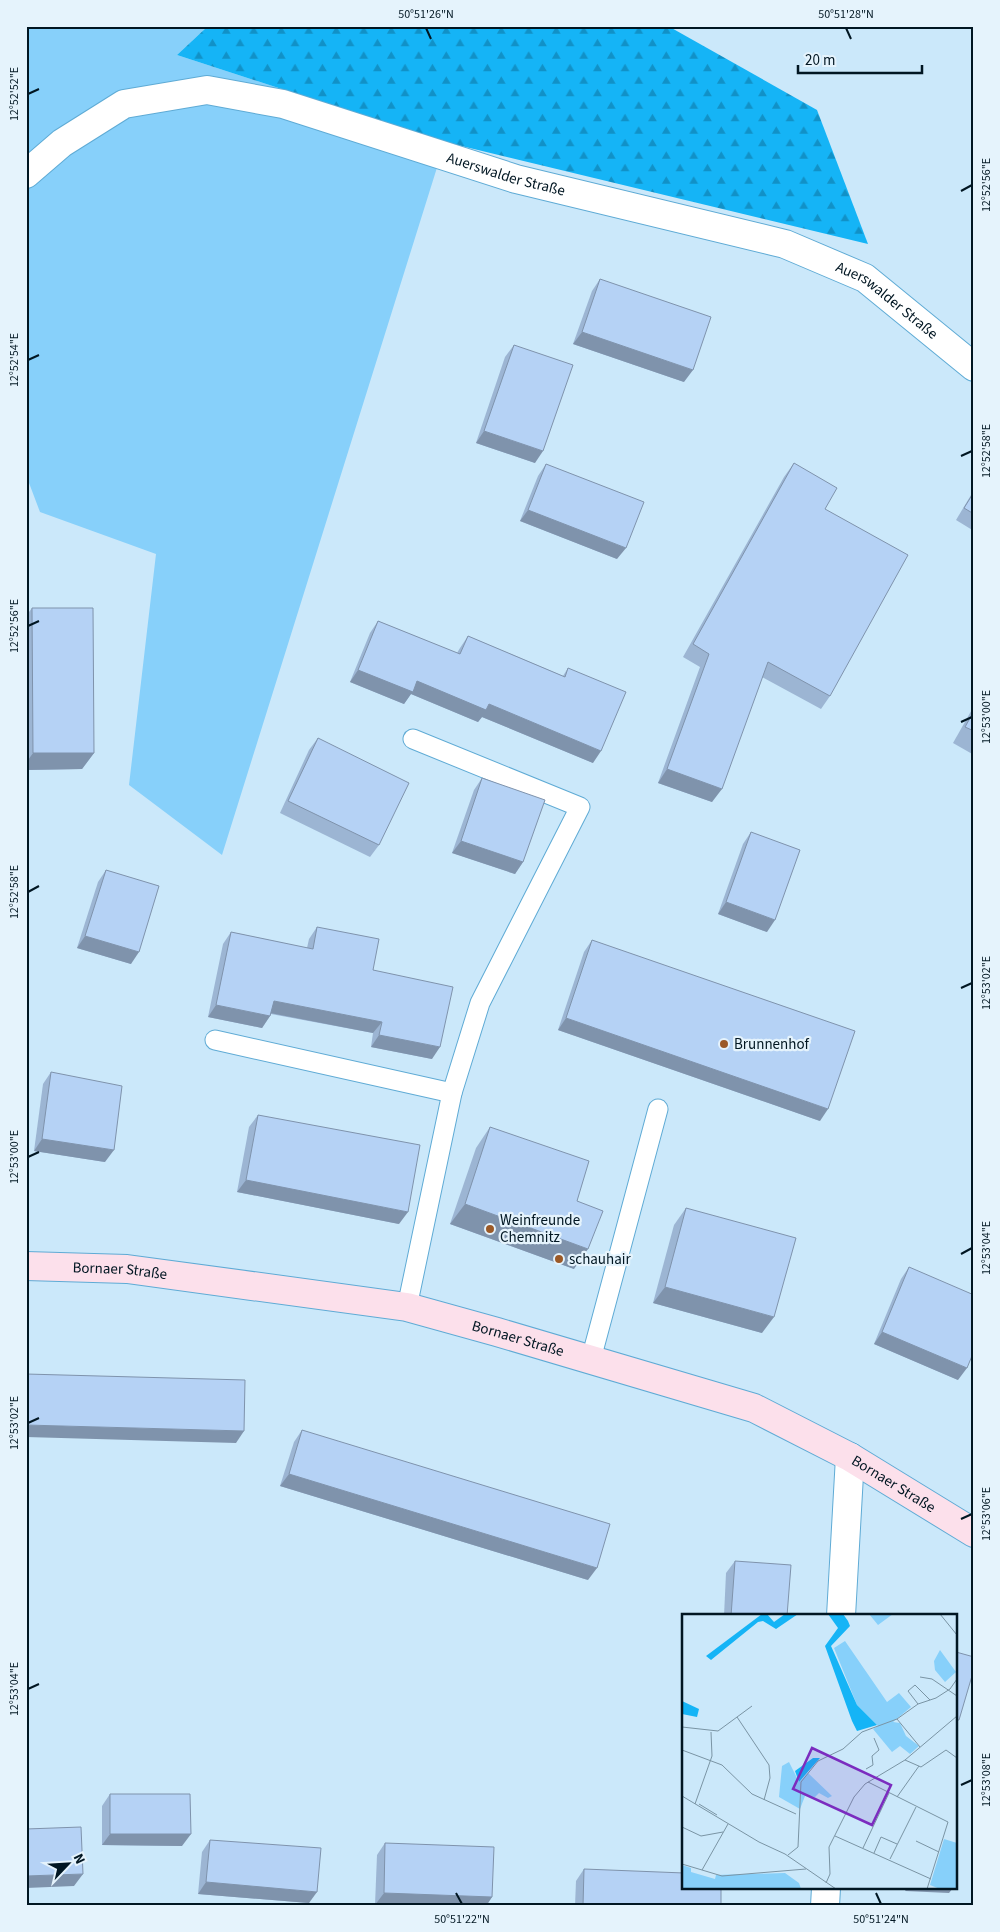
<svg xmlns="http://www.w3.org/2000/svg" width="1000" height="1932" font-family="'Source Sans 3',sans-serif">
<defs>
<pattern id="forest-firs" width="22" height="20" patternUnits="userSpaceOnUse" patternTransform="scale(1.25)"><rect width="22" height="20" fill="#15b4f6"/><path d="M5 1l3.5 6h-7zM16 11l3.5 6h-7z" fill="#1191c7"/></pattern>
</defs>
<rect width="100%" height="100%" fill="#cbe8fa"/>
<path fill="#87d0fa" d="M26 26H208L177 55 445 142 222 855 129 785 156 554 40 512 26 475Z"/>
<path fill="url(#forest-firs)" d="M208 26H668L817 110 868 244 445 142 177 55Z"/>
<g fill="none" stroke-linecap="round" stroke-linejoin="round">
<defs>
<g id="service">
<path d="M215 1040 452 1093"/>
<path d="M407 1307 452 1093 480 1003 580 807 413 739"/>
<path d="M591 1359 658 1109"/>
</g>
<g id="minor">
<path id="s1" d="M26 174 62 143 124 104 207 90 283 104 516 179 785 244 865 278 974 367"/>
<path d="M841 1616 850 1457"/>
<path d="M825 1906 826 1888"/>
</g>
<g id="secondary">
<path id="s2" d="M26 1266 127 1269 407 1307 497 1332 754 1408 850 1457 974 1533"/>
</g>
</defs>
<use href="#service" stroke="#5fabd5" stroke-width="21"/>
<use href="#minor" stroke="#5fabd5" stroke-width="30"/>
<use href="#secondary" stroke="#5fabd5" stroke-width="30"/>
<use href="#service" stroke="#fff" stroke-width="19"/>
<use href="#minor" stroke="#fff" stroke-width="28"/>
<use href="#secondary" stroke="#fce0eb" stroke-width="28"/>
</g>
<g fill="#9cb5d3">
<path d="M600 279 684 382 573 344 592 291Z"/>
<path d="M514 345 535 463 476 443 505 357Z"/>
<path d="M794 463 825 509 830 696 821 709 762 677 712 802 658 783 700 667 683 657 784 477Z"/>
<path d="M546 464 617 559 520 521 538 476Z"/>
<path d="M974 490V531L956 520Z"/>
<path d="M32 608 94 753 82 769 26 770V616Z"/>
<path d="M378 621 457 653 460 648 468 636 563 676 568 668 593 763 482 717 478 722 411 694 404 704 350 682 370 633Z"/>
<path d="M974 706V755L953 743Z"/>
<path d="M318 738 379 845 370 857 280 813 309 750Z"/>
<path d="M482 778 523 862 515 874 452 853 474 790Z"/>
<path d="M751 832 767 932 718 914 743 844Z"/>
<path d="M106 870 131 964 77 948 98 882Z"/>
<path d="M317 927 373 970 432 1059 371 1047 373 1033 271 1014 270 1016 262 1028 208 1017 223 944 231 932 307 948 309 939Z"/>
<path d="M592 940 820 1121 558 1030 584 952Z"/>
<path d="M51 1072 105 1162 34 1151 43 1084Z"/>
<path d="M258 1115 399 1224 237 1192 249 1127Z"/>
<path d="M490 1127 577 1201 574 1269 450 1224 476 1148Z"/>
<path d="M686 1208 762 1333 653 1303 674 1225Z"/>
<path d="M909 1267 958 1380 874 1344 901 1279Z"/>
<path d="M302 1430 588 1580 280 1486 294 1442Z"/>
<path d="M735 1561 787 1616H724L726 1573Z"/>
<path d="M110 1794 182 1846 102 1845V1806Z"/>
<path d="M210 1840 309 1903 198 1894 202 1852Z"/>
<path d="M385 1843 492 1897 486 1906H397L375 1905 377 1855Z"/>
<path d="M584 1869 721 1906H575L576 1881Z"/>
</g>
<g fill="#7f93ac">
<path d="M582 332 693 370 684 382 573 344Z"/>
<path d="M484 431 543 451 535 463 476 443Z"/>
<path d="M528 510 626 548 617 559 520 521Z"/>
<path d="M358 670 417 681 489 704 601 751 593 763 482 717 478 722 411 694 404 704 350 682Z"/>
<path d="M33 753H94L82 769 26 770V763Z"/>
<path d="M667 769 722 789 712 802 658 783Z"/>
<path d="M461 841 523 862 515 874 452 853Z"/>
<path d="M726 902 775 920 767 932 718 914Z"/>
<path d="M85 936 139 952 131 964 77 948Z"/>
<path d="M274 1001 382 1022 373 1033 265 1012Z"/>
<path d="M216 1005 270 1016 262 1028 208 1017Z"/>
<path d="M566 1018 828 1109 820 1121 558 1030Z"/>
<path d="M379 1035 440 1047 432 1059 371 1047Z"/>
<path d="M42 1139 114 1150 105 1162 34 1151Z"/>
<path d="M246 1180 408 1212 399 1224 237 1192Z"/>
<path d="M465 1204 588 1249 574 1269 450 1224Z"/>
<path d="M665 1287 774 1317 762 1333 653 1303Z"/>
<path d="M882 1332 967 1368 958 1380 874 1344Z"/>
<path d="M26 1425 244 1431 236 1443 26 1437Z"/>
<path d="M289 1474 597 1568 588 1580 280 1486Z"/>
<path d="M110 1834H191L182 1846 102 1845Z"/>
<path d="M83 1874 74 1886 26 1888V1876Z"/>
<path d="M206 1882 317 1892 309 1903 198 1894Z"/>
<path d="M907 1888H953L949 1893 905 1891Z"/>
<path d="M384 1893 492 1897 486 1906H397L375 1905Z"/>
</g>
<g fill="#b5d2f5" stroke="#7f93ac">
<path d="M600 279 711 317 693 370 582 332Z"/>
<path d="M514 345 573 365 543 451 484 431Z"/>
<path d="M794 463 837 488 825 509 908 555 830 696 768 662 722 789 667 769 709 654 693 644Z"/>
<path d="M546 464 644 502 626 548 528 510Z"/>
<path d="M974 492V514L964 508Z"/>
<path d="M26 588 28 601 26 602Z"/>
<path d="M32 608H93L94 753H33Z"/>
<path d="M378 621 460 654 468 636 565 677 568 668 626 692 601 751 489 704 486 710 417 681 413 692 358 670Z"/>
<path d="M974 711V731L965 727Z"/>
<path d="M318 738 409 783 379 845 288 801Z"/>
<path d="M482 778 545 800 523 862 461 841Z"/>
<path d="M751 832 800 850 775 920 726 902Z"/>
<path d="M106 870 159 886 139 952 85 936Z"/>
<path d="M317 927 379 939 373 970 453 987 440 1047 379 1035 382 1022 274 1001 270 1016 216 1005 231 932 313 949Z"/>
<path d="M592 940 855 1031 828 1109 566 1018Z"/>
<path d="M51 1072 122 1086 114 1150 42 1139Z"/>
<path d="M258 1115 420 1145 408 1212 246 1180Z"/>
<path d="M490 1127 589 1161 577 1201 603 1211 588 1249 465 1204Z"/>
<path d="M686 1208 796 1238 774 1317 665 1287Z"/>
<path d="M909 1267 974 1295V1351L967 1368 882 1332Z"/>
<path d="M26 1374 245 1380 244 1431 26 1425Z"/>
<path d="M302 1430 610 1524 597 1568 289 1474Z"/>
<path d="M735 1561 791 1565 787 1616H731Z"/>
<path d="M956 1652 974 1657V1669L959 1720H956Z"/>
<path d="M110 1794H190L191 1834H110Z"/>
<path d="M81 1827 83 1874 26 1876V1829Z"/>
<path d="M210 1840 321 1848 317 1892 206 1882Z"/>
<path d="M385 1843 494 1847 492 1897 384 1893Z"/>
<path d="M584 1869 684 1873V1888H721V1906H583Z"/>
</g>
<path fill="none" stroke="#011622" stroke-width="2" d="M426 28 431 39M846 28 851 39M28 94 39 89M961 191 972 185M28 360 39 355M961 456 972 451M28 626 39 621M961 722 972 717M28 892 39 886M961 988 972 983M28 1157 39 1152M961 1254 972 1248M28 1423 39 1418M961 1519 972 1514M28 1689 39 1684M961 1785 972 1780M456 1893 462 1904M876 1893 881 1904"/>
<g fill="#9b5927" stroke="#e5f3fc" stroke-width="2">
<circle cx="724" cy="1044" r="5"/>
<circle cx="490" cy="1229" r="5"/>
<circle cx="559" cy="1259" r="5"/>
</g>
<g text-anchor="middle" stroke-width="4.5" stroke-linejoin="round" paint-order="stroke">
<g font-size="15" fill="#011622" stroke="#e5f3fc">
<text dy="5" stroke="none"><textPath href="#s1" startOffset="516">Auerswalder Straße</textPath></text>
<text dy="5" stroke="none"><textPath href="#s1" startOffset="921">Auerswalder Straße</textPath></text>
<text dy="5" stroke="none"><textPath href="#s2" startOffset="94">Bornaer Straße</textPath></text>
<text dy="5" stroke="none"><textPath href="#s2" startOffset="499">Bornaer Straße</textPath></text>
<text dy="5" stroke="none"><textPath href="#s2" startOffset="904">Bornaer Straße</textPath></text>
</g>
<g font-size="15" fill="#011622" stroke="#e5f3fc" text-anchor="start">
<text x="734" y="1049">Brunnenhof</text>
<text x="500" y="1225">Weinfreunde<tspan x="500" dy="17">Chemnitz</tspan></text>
<text x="569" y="1264">schauhair</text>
</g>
</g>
<g transform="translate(682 1614)">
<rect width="275" height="275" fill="#cbe8fa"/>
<path d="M187 0H211L196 11ZM163 27 205 88 217 79 229 93 211 108 218 109 224 122 237 132 228 140 218 132 210 138 191 115 196 112 175 91 152 34ZM258 36 274 58 263 68 253 56 252 47ZM107 148 117 168 126 159 150 182 146 184 137 179 133 183 123 182 118 195 97 183 100 152ZM262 225 275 229V275H258L248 271ZM0 251 9 254V258L33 265 34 261 103 259 117 269 119 275H0Z" fill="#87d0fa"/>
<path d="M80 0H85L92 8 103 0H116L94 15 81 7 76 8 29 46 24 42ZM146 0H161L166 7 168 12 149 32 175 91 195 111 175 117 170 107 143 32 156 14ZM0 87 17 95 15 103 0 100ZM131 144H138L117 168 113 157Z" fill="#15b4f6"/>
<path fill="none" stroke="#7a94a4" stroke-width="1" d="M258 0 275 21M238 63 250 65 275 82M236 90 226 77 233 71 248 86M55 103 87 151 88 164 82 186M215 105 238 133M0 113 36 117 70 92M0 136 40 151 70 180 114 200M223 146 239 153 264 136 275 144M184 155 191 151 190 142 197 136 192 124M186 168 266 208 245 275M0 182 77 228 103 240 154 275M215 183 237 152M13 190 30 142 29 118M17 190 35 201M0 213 19 222 41 218M153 222 249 265M234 227 257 238M181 234 207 179M192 239 199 223 215 230M106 241 116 233 119 168 136 147 161 135 180 118 215 105 236 90 254 84 268 75 275 65M208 245 234 193M0 250 40 262 124 255M20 256 46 210M144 269 148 260 147 233 172 183 183 170 223 146 275 102"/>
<path fill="#7b2cbf" fill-opacity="0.15" stroke="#7b2cbf" stroke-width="2.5" d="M130 134 209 171 190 211 111 175Z"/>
<rect width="275" height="275" fill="none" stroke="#011622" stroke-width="2.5"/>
</g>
<rect width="1000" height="1932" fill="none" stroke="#e5f3fc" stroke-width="55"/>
<g transform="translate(68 1864) rotate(65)" stroke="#e5f3fc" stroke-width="4" paint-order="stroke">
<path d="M0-4L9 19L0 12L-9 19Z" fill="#011622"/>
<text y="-8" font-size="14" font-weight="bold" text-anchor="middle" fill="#011622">N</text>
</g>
<path d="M798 65v8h124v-8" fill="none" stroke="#011622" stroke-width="2.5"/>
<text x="805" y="65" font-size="15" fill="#011622" stroke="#e5f3fc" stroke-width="4" paint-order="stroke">20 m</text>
<rect x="28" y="28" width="944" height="1876" fill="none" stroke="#011622" stroke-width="2"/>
<g font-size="12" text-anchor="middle" fill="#011622">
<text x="426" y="18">50°51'26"N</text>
<text x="846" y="18">50°51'28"N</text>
<text transform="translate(14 94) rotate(-90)" y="4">12°52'52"E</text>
<text transform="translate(986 185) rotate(-90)" y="4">12°52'56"E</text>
<text transform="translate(14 360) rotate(-90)" y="4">12°52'54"E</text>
<text transform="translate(986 451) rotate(-90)" y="4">12°52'58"E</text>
<text transform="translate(14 626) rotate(-90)" y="4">12°52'56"E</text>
<text transform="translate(986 717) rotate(-90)" y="4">12°53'00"E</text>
<text transform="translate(14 892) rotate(-90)" y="4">12°52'58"E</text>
<text transform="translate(986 983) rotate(-90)" y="4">12°53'02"E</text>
<text transform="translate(14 1157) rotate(-90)" y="4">12°53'00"E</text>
<text transform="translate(986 1248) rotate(-90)" y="4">12°53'04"E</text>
<text transform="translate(14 1423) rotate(-90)" y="4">12°53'02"E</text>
<text transform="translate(986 1514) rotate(-90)" y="4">12°53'06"E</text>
<text transform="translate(14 1689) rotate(-90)" y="4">12°53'04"E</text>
<text transform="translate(986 1780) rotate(-90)" y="4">12°53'08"E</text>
<text x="462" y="1923">50°51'22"N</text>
<text x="881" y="1923">50°51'24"N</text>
</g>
</svg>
